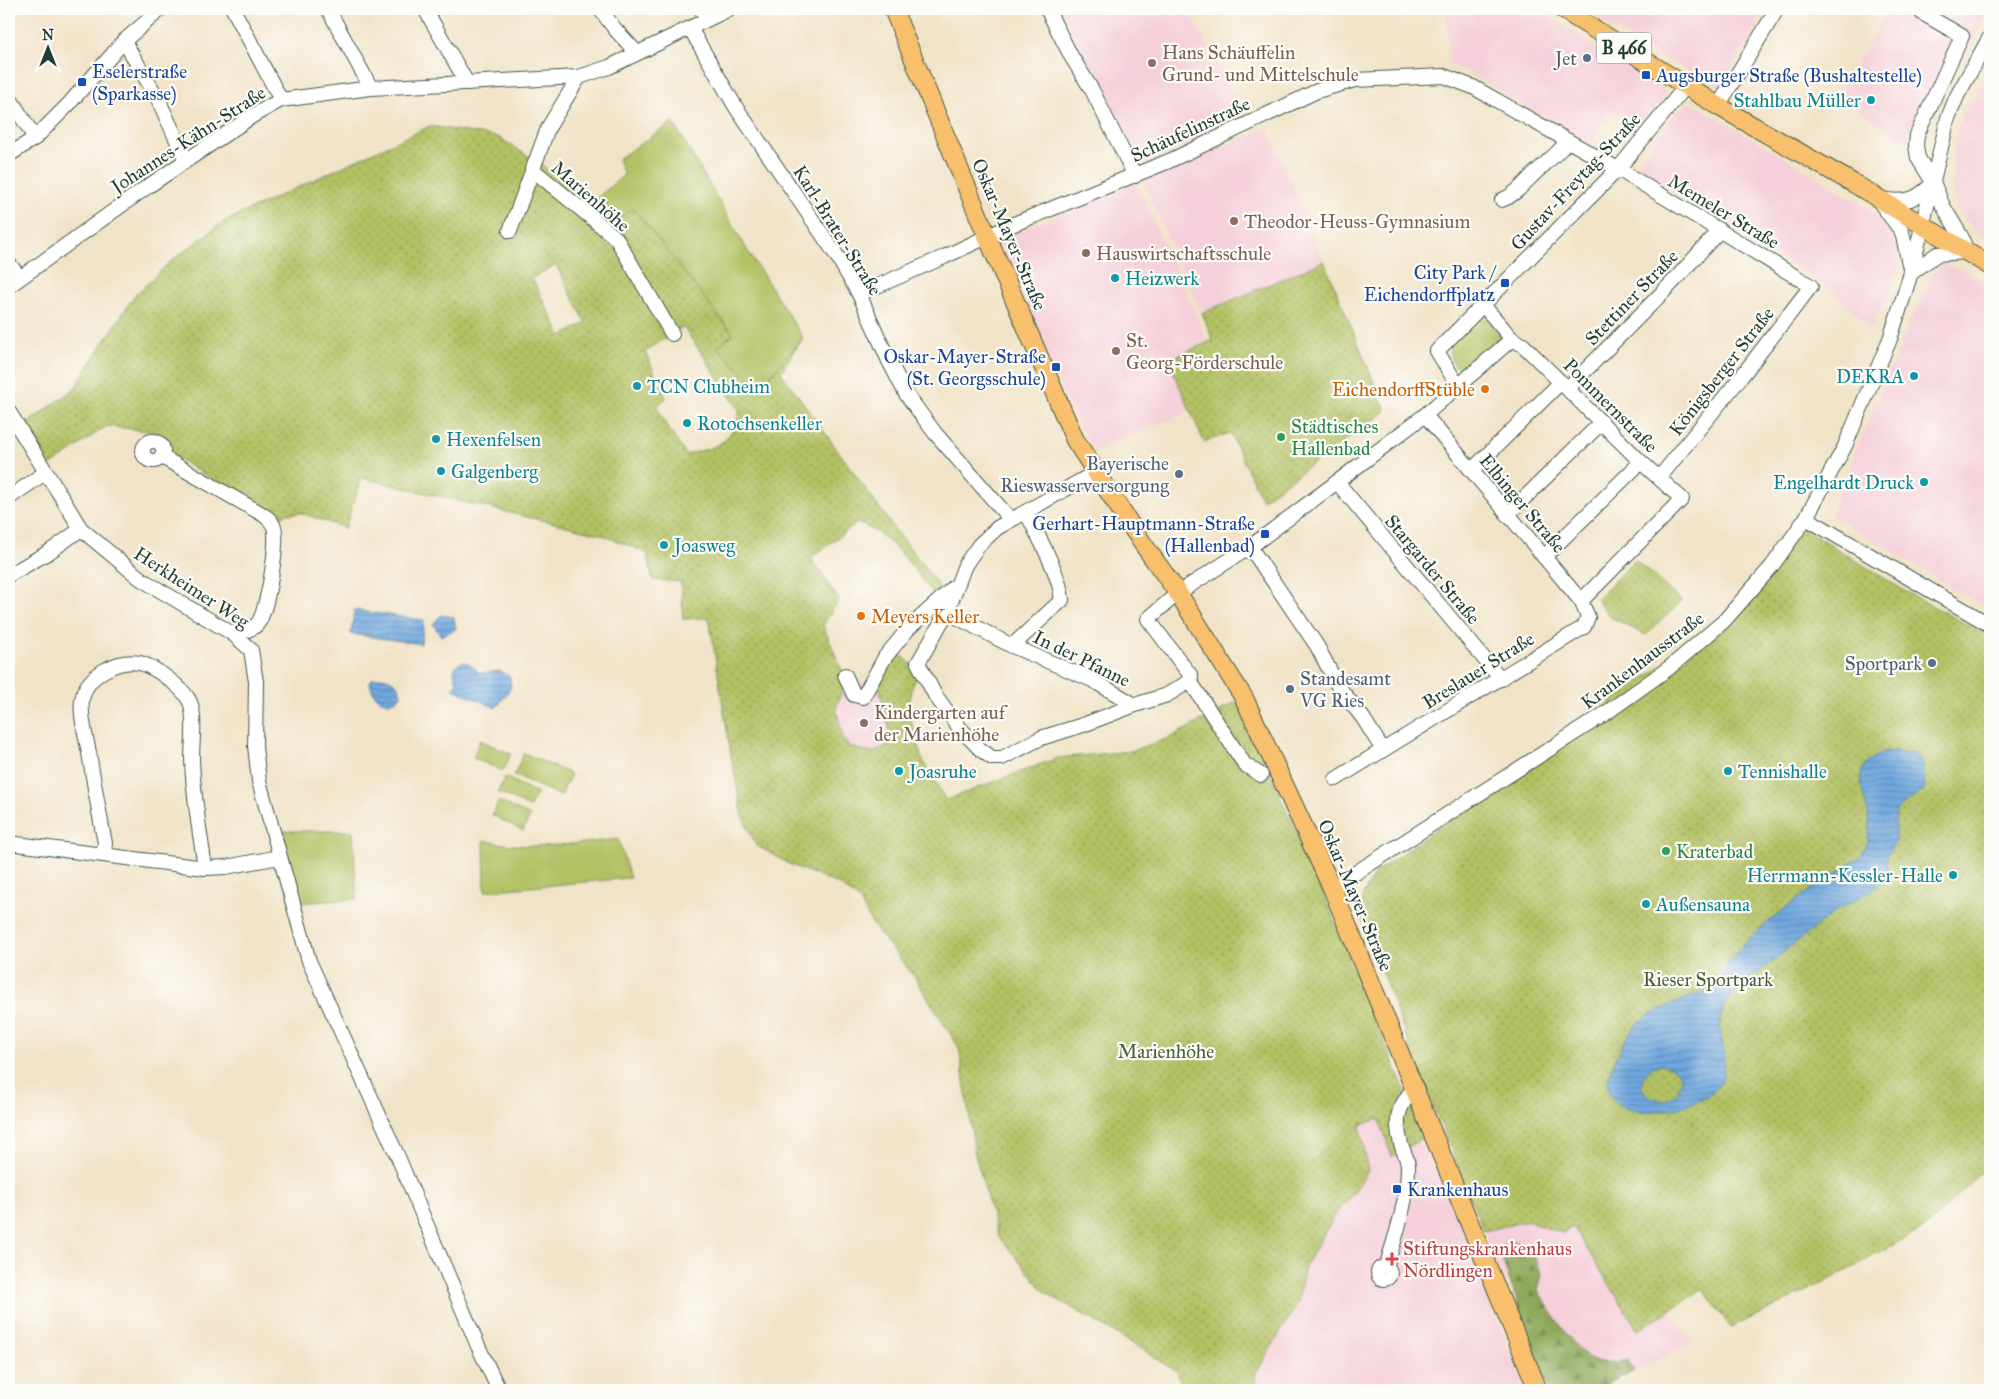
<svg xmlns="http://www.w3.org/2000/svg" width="1999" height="1399" font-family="'IM FELL Great Primer',serif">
<defs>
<pattern id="forest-firs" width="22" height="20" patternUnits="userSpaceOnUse" patternTransform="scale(1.25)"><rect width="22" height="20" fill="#8da759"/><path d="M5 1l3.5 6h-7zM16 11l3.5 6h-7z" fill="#73894a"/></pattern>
<pattern id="park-dots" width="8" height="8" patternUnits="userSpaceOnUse" patternTransform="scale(1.25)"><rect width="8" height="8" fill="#b2c163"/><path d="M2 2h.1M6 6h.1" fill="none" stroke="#909e52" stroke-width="1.8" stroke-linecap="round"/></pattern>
<pattern id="water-rules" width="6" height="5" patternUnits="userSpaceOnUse" patternTransform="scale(1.25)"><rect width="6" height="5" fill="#70a7de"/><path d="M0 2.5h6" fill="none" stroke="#5b89b5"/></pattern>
</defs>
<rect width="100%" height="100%" fill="#fdfcf7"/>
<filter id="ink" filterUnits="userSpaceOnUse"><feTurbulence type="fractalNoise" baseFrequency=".02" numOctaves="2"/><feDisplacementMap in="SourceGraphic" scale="10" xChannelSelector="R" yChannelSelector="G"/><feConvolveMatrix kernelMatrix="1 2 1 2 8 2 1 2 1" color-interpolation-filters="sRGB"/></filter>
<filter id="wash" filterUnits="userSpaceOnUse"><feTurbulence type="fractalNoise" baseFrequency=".0096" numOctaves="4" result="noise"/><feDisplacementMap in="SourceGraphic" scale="20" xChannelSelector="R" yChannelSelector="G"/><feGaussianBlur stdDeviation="1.12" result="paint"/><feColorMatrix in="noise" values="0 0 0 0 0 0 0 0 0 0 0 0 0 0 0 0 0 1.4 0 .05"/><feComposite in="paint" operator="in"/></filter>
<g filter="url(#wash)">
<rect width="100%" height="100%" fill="#f1e3c7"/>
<g fill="#f5cfd9">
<path d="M1060 9H1188L1246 117 1140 166Z"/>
<path d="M1446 9H1536L1667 92 1658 107 1641 128 1609 109 1591 144 1466 71 1449 65Z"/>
<path d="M1582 9H1765L1721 88 1647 48Z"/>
<path d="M1889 9H1981L1987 12 1959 68 1948 61 1918 123 1907 141 1837 96Z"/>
<path d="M1990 69V244L1972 227 1957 209 1951 184 1954 142 1960 119Z"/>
<path d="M1687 103 1706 111 1861 204 1880 218 1891 231 1896 241 1898 254 1897 271 1892 287 1871 329 1832 290 1636 168 1667 122Z"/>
<path d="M1268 128 1324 261 1202 313 1143 181Z"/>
<path d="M1136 182 1208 342 1168 360 1190 411 1093 451 1068 406 999 240Z"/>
<path d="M1942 264 1964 271 1990 286V610L1832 515 1841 486 1917 306 1933 273Z"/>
<path d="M878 683 893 743 872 753 848 746 843 738 836 708 844 684Z"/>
<path d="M1379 1119 1392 1157 1424 1137 1485 1283 1499 1277 1484 1231 1527 1221 1562 1233 1573 1227 1638 1330 1669 1311 1692 1343 1634 1371 1627 1359 1613 1363 1593 1360 1576 1346 1538 1291 1542 1274 1500 1253 1508 1279 1484 1289 1526 1390H1256L1254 1375 1298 1303 1305 1266 1336 1214 1350 1198 1360 1125Z"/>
</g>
<g fill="#b2c163" stroke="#687f4c">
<path d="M673 122 746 248 803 338 759 389 717 347 733 334 633 208 610 225 590 204 624 175 618 159Z"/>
<path d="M1485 314 1501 338 1463 372C1453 366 1447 356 1451 344Z"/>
<path d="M480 740 511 754 503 771 473 758Z"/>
<path d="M524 753 571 774 561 796 514 775Z"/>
<path d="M505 777 537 793 530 807 498 792Z"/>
<path d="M499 801 530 816 523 831 492 815Z"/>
<path d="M279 831H353L357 899 299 903Z"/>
<path d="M618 839 630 878 485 891 484 840C526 851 575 844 618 839Z"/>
</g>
<path fill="url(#forest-firs)" stroke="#567246" d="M1515 1242 1530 1247 1542 1274 1538 1291C1552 1310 1571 1348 1592 1359 1603 1365 1617 1362 1627 1359L1634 1371 1594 1390H1548L1500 1253 1501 1246Z"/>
<g fill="url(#park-dots)" stroke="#687f4c" fill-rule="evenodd">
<path d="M430 126 498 137 541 164 590 204 610 225 633 208 733 334 717 347 759 389 803 338 781 372 894 528 940 587 933 594C912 568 892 534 857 523L811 558 839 600 823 625 846 680 836 708 843 738 848 746 872 753 893 743 878 683 901 654 919 672 911 690 910 720 917 736 921 757 946 800 1057 758 1131 751 1169 738 1238 701 1318 881 1424 1137 1392 1157 1379 1119 1360 1125 1368 1171 1350 1198 1336 1214 1305 1266 1298 1303 1255 1375 1256 1390H1183L1177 1372 1142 1349 1045 1292 998 1236 975 1154 959 1048 914 976 872 924 860 901 840 885 789 864 756 845 743 818 731 756 709 618 683 619 681 582 653 580 647 553 600 534 362 478 345 528 301 513 287 514 276 518 177 458 155 432 107 426 50 466 25 425 74 389 134 296 170 262 223 222ZM556 265 586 323 561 336 532 278ZM683 327C703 354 720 382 739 410 740 416 737 419 735 425 724 448 709 448 686 455L667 427 657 407 666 398 645 352Z"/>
<path d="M1324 261 1386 411 1262 500 1230 433 1204 442 1168 360 1213 340 1202 313Z"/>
<path d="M1800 526 1905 591 1990 637V1164L1926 1227 1833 1278 1731 1328 1703 1289 1638 1330 1573 1227 1562 1233 1527 1221 1484 1231 1424 1083 1362 920V897L1375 873 1723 621Z"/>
<path d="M1635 560 1682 601 1646 635 1610 617 1596 599Z"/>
</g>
<g fill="url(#water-rules)" stroke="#487289" fill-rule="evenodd">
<path d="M354 610 424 620 421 644 351 634Z"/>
<path d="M441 615 454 617 456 629 441 636 433 624Z"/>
<path d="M463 662 470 664 480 673 501 671 510 677 511 688 496 708 453 689 457 681C452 673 453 664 463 662Z"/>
<path d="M381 677C392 679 401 683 401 696 389 710 371 698 370 682L372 679Z"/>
<path d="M1885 751 1914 754 1922 760 1925 781 1924 790 1896 810 1895 842 1887 856 1886 864 1888 870 1886 879 1867 893 1836 911 1736 990C1706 1023 1729 1037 1723 1071 1723 1075 1723 1080 1721 1082 1705 1112 1607 1129 1608 1084 1608 1074 1614 1061 1619 1052 1636 1015 1652 1013 1687 998 1696 995 1706 991 1714 984 1724 976 1726 963 1735 954 1770 914 1817 886 1860 857 1872 842 1870 818 1865 801 1857 773 1858 765 1885 751ZM1657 1065C1700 1064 1677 1116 1648 1095 1634 1085 1646 1070 1657 1065Z"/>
</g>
</g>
<g filter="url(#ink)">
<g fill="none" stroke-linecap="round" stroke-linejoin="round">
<defs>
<g id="minor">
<path d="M233 9 281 100"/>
<path d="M328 9 371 88"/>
<path d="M425 9 467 83"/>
<path d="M600 9 615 29 637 53"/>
<path d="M701 9 708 19"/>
<path d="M1047 9 1071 56 1092 90 1135 176"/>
<path d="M690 28 735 106 837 256 859 294 888 359 906 394 935 433 1011 520"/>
<path d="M124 41 158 99 186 160"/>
<path d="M9 97 35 138"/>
<path d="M1718 106 1777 9"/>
<path d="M9 155 35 138 68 105 124 41 161 9"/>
<path d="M532 169 616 238 672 334"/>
<path d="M1881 199C1905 203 1916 201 1933 183"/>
<path d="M1502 200C1516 195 1525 182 1536 172 1547 162 1558 153 1568 141"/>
<path d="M1879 201 1902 232 1911 273 1937 254 1967 252 1961 236 1943 206 1933 182 1918 158 1916 146 1917 135 1962 36 1922 13"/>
<path d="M510 231 548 128 579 77"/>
<path d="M9 264 20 277"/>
<path d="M9 286 147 187 254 115 281 100 371 88 579 77 609 67 729 9"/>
<path d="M859 294 944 257 1014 224 1169 161 1317 91 1355 80 1444 76 1473 87 1618 169 1811 286 1741 377 1659 478"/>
<path d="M1512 339 1523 345 1641 462 1682 499 1581 601"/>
<path d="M1458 386 1437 351 1618 169 1686 86"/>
<path d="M1568 388 1671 284 1720 230"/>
<path d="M9 412 81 529 141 579 233 634 251 650 256 682 255 746 259 781 309 961 398 1157 478 1346 499 1390"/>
<circle cx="153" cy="451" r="10"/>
<path d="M162 457 257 511C264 515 271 519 274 527 279 541 267 612 258 623 253 630 241 632 233 634"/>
<path d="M1472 470 1561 382"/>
<path d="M1096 472 997 528 979 545 965 565 947 612 918 663 935 695 958 726 980 749 992 758H1002L1041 738 1083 725 1135 705 1167 695 1190 681 1191 676 1148 619 1178 593 1250 547 1337 482 1425 415 1512 339 1483 305"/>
<path d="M1337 482 1501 679"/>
<path d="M9 498 46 472"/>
<path d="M1507 515 1602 422"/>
<path d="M1806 518 1990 625"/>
<path d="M1250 547 1317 646 1338 686 1363 718 1383 750 1336 779"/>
<path d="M1544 557 1641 462"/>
<path d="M9 575 49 552 81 529"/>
<path d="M947 612 1012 646 1092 680 1135 705"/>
<path d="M1012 646 1062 600C1060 574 1038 536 1026 512"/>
<path d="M845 675 854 695 863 697 885 657 909 628 954 587"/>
<path d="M1190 681 1245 765 1261 775"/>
<path d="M1383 750 1584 627 1588 617 1581 601 1425 415"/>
<path d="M9 843 205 868 226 867 279 857"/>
<path d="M104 855 105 843C99 813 94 783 89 753 86 736 80 717 82 700 86 675 117 659 140 663 155 667 184 688 190 702 196 716 192 743 192 759 193 796 200 832 205 868"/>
<path d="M1332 888 1606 713 1669 668 1724 621 1772 566 1806 518 1845 446 1890 339 1911 273 1948 118 1957 96 1990 37"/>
<circle cx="1384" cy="1273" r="6"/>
<path d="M1386 1267C1396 1235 1408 1200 1408 1166 1408 1159 1403 1151 1401 1144 1394 1119 1398 1107 1414 1088"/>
</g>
<g id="major">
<path d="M893 9 987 236 1075 440 1143 544 1178 593 1244 698 1332 888 1538 1390"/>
<path d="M1562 9 1718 106 1853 183 1990 266"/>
</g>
</defs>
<use href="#minor" stroke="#3e564a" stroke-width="16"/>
<use href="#major" stroke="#3e564a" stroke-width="20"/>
<use href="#minor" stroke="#fff" stroke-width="14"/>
<use href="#major" stroke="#f8bf6c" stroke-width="18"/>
</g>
</g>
<g fill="#5c6f8a" stroke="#fdfcf7" stroke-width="2">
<circle cx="1587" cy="58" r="5"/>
<circle cx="1179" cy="474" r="5"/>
<circle cx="1932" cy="663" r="5"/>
<circle cx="1290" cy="689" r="5"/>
</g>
<g fill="#8d6e63" stroke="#fdfcf7" stroke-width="2">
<circle cx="1152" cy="63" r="5"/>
<circle cx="1234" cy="221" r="5"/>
<circle cx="1086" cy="253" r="5"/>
<circle cx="1116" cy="351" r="5"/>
<circle cx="864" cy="723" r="5"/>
</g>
<g fill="#1a4fb4" stroke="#fdfcf7" stroke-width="2">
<rect x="1641" y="70" width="10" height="10" rx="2.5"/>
<rect x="77" y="77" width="10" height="10" rx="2.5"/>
<rect x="1500" y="278" width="10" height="10" rx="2.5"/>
<rect x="1051" y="362" width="10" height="10" rx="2.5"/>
<rect x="1260" y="529" width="10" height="10" rx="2.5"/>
<rect x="1392" y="1184" width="10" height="10" rx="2.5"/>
</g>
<g fill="#0f9aa8" stroke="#fdfcf7" stroke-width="2">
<circle cx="1871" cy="100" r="5"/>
<circle cx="1115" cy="278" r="5"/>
<circle cx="1914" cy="376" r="5"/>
<circle cx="637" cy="386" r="5"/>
<circle cx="687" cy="423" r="5"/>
<circle cx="436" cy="439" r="5"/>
<circle cx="441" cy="471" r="5"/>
<circle cx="1924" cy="482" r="5"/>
<circle cx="664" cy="545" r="5"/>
<circle cx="899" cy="771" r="5"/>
<circle cx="1728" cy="771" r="5"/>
<circle cx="1953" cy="875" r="5"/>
<circle cx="1646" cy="904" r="5"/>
</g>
<g fill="#e8710a" stroke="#fdfcf7" stroke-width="2">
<circle cx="1485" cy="389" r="5"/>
<circle cx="861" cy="616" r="5"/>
</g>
<g fill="#2e9e5b" stroke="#fdfcf7" stroke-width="2">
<circle cx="1281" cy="437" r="5"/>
<circle cx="1666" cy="851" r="5"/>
</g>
<path fill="#e0444e" stroke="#fdfcf7" stroke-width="2" d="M1389.5 1251.5h5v5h5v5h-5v5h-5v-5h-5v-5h5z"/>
<g text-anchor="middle" stroke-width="4.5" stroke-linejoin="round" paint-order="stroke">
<rect fill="#fdfcf7" stroke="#62766e" stroke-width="1" x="1596.5" y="32.5" width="55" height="31" rx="4"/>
<g font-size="18" font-weight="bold" fill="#1f3d34">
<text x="1624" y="54">B 466</text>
</g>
<g font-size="19" fill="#785e54" stroke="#fdfcf7" text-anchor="start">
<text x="1162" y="59">Hans Schäuffelin<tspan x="1162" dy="22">Grund- und Mittelschule</tspan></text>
<text x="1244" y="228">Theodor-Heuss-Gymnasium</text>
<text x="1096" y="260">Hauswirtschaftsschule</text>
<text x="1126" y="347">St.<tspan x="1126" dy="22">Georg-Förderschule</tspan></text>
<text x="874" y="719">Kindergarten auf<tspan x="874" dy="22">der Marienhöhe</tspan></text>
</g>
<g font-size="19" fill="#4e5e75" stroke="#fdfcf7" text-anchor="end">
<text x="1577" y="65">Jet</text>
<text x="1169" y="470">Bayerische<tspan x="1169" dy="22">Rieswasserversorgung</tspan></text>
<text x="1922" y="670">Sportpark</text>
<text x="1300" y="685" text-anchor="start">Standesamt<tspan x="1300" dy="22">VG Ries</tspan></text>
</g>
<g font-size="19" fill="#164399" stroke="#fdfcf7" text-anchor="start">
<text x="92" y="78">Eselerstraße<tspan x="92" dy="22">(Sparkasse)</tspan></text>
<text x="1656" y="82">Augsburger Straße (Bushaltestelle)</text>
<text x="1495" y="279" text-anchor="end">City Park /<tspan x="1495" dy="22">Eichendorffplatz</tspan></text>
<text x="1046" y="363" text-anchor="end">Oskar-Mayer-Straße<tspan x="1046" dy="22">(St. Georgsschule)</tspan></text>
<text x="1255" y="530" text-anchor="end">Gerhart-Hauptmann-Straße<tspan x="1255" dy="22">(Hallenbad)</tspan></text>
<text x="1407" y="1196">Krankenhaus</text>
</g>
<g font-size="19" fill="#0d838f" stroke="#fdfcf7" text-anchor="start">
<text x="1861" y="107" text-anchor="end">Stahlbau Müller</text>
<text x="1125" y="285">Heizwerk</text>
<text x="1904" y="383" text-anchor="end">DEKRA</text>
<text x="647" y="393">TCN Clubheim</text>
<text x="697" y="430">Rotochsenkeller</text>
<text x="446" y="446">Hexenfelsen</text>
<text x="451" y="478">Galgenberg</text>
<text x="1914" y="489" text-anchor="end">Engelhardt Druck</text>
<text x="674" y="552">Joasweg</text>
<text x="909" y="778">Joasruhe</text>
<text x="1738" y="778">Tennishalle</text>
<text x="1943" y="882" text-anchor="end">Herrmann-Kessler-Halle</text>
<text x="1656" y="911">Außensauna</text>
</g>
<g font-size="19" fill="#1f3d34" stroke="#fdfcf7">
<text transform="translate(1190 129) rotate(-25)" y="7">Schäufelinstraße</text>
<text transform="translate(188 139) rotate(-33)" y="7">Johannes-Kähn-Straße</text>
<text transform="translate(1575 181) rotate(-47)" y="7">Gustav-Freytag-Straße</text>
<text transform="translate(591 196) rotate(41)" y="7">Marienhöhe</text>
<text transform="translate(1724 211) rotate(31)" y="7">Memeler Straße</text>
<text transform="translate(838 230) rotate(58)" y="7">Karl-Brater-Straße</text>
<text transform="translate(1010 234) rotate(67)" y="7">Oskar-Mayer-Straße</text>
<text transform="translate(1631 297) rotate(-46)" y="7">Stettiner Straße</text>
<text transform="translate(1721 371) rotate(-52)" y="7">Königsberger Straße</text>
<text transform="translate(1611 405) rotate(45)" y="7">Pommernstraße</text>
<text transform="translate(1523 503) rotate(50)" y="7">Elbinger Straße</text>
<text transform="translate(1433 569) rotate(50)" y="7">Stargarder Straße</text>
<text transform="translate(192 587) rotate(33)" y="7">Herkheimer Weg</text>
<text transform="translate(1082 658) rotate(26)" y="7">In der Pfanne</text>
<text transform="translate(1642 660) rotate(-37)" y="7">Krankenhausstraße</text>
<text transform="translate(1478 670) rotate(-32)" y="7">Breslauer Straße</text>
<text transform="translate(1356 895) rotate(67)" y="7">Oskar-Mayer-Straße</text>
</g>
<g font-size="19" fill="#c56008" stroke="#fdfcf7" text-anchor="end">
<text x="1475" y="396">EichendorffStüble</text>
<text x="871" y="623" text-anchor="start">Meyers Keller</text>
</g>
<g font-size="19" fill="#27864d" stroke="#fdfcf7" text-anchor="start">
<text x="1291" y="433">Städtisches<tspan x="1291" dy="22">Hallenbad</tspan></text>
<text x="1676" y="858">Kraterbad</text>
</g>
<g font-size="19" fill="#445e40" stroke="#fdfcf7">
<text x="1708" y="986">Rieser Sportpark</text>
<text x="1166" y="1058">Marienhöhe</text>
</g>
<g font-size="19" fill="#be3a42" stroke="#fdfcf7" text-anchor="start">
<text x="1403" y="1255">Stiftungskrankenhaus<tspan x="1403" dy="22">Nördlingen</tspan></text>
</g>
</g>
<rect width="1999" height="1399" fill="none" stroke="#fdfcf7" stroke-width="30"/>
<g transform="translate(48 48)" stroke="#fdfcf7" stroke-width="4" paint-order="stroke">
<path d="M0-4L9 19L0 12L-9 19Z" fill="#1f3d34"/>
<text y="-8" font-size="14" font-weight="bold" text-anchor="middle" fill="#1f3d34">N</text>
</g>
</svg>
